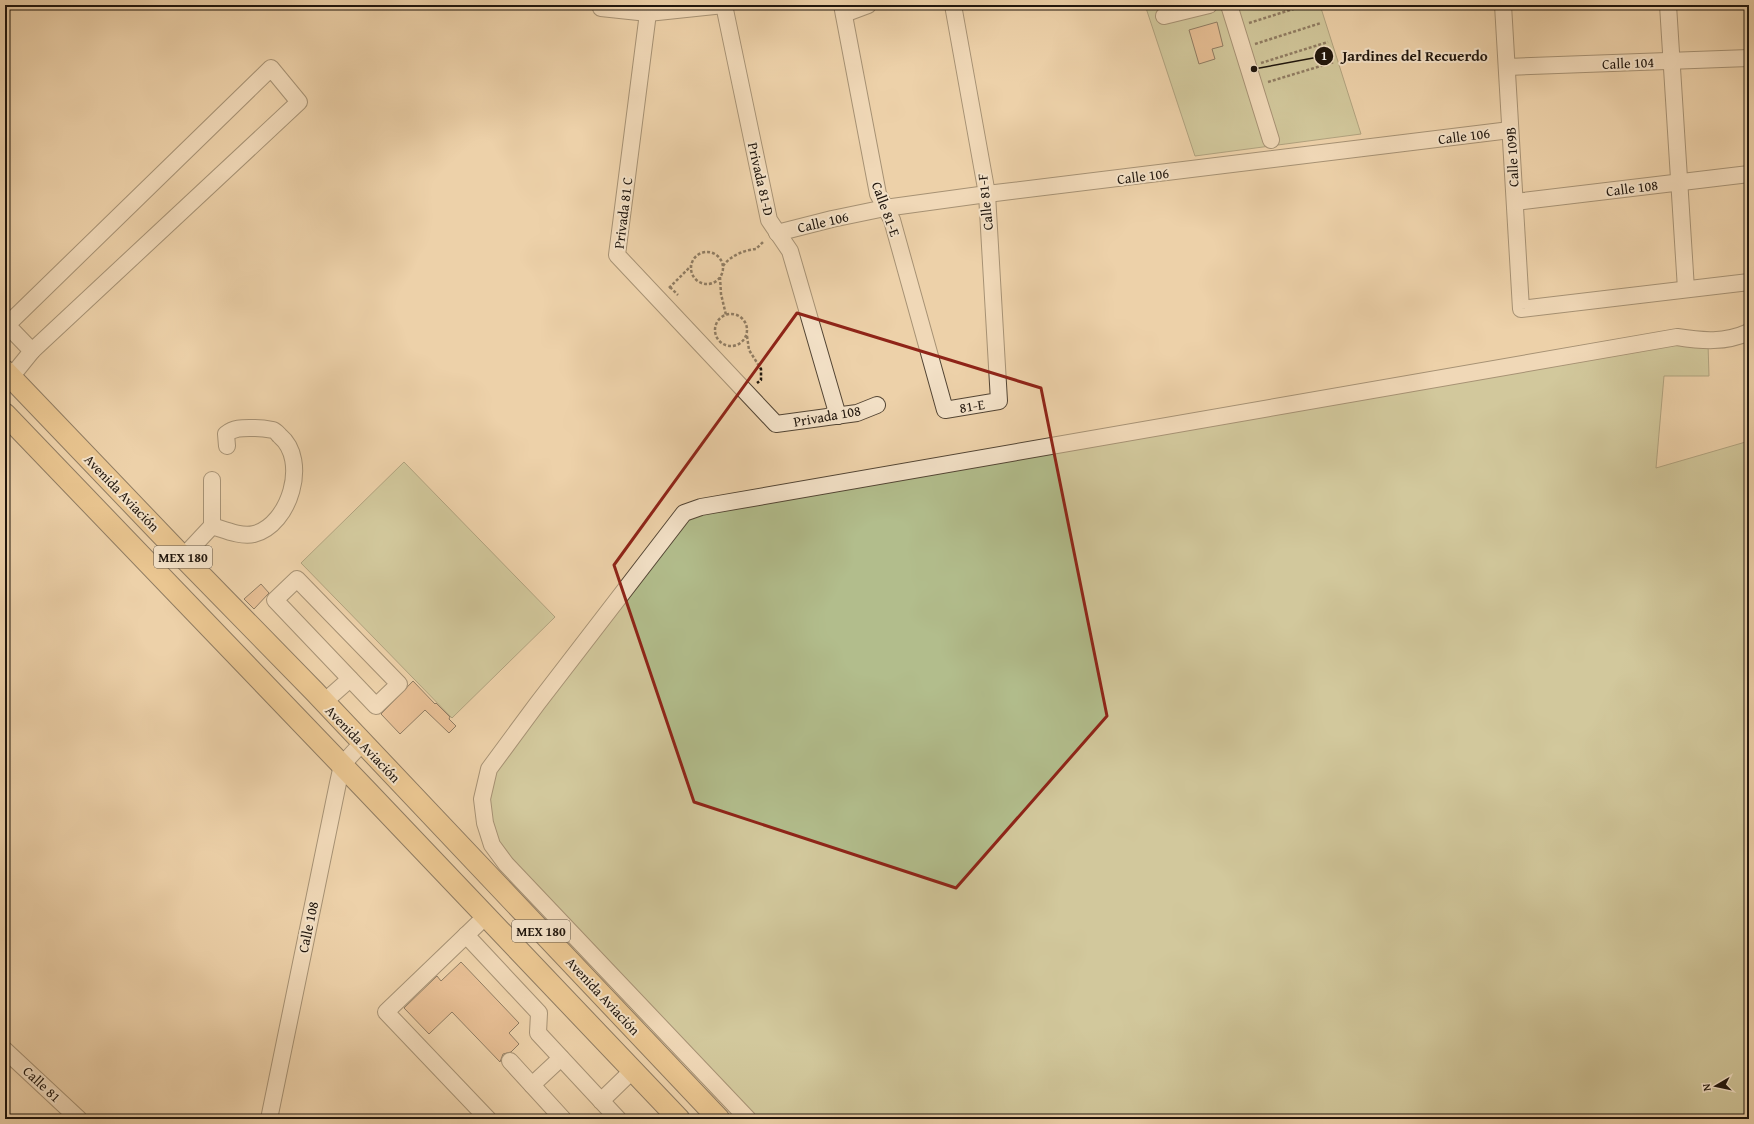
<svg xmlns="http://www.w3.org/2000/svg" width="1754" height="1124" font-family="'Gentium Book Plus',serif">
<rect width="100%" height="100%" fill="#edd1a9"/>
<filter id="stains"><feTurbulence type="fractalNoise" baseFrequency=".005" numOctaves="4"/><feColorMatrix values="0 0 0 0 .2 0 0 0 0 .09 0 0 0 0 .02 0 0 0 .5 -.17"/></filter>
<radialGradient id="worn" r=".72"><stop offset=".6" stop-color="#630" stop-opacity="0"/><stop offset="1" stop-color="#630" stop-opacity=".3"/></radialGradient>
<g fill="#b2bd8c" stroke="#696a4c">
<path d="M1145 5H1320L1361 134 1195 156Z"/>
<path d="M1657 343 1708 344 1709 376H1664L1656 468 1749 441V1119H1569L1557 1115 1553 1119H754L508 859 488 820 491 777 685 514Z"/>
<path d="M404 462 555 617 452 718 301 563Z"/>
</g>
<g fill="#e0a97d" stroke="#20160d">
<path d="M1217 22 1223 46 1212 49 1215 59 1199 64 1189 30Z"/>
<path d="M261 584 269 593 254 609 244 599Z"/>
<path d="M413 681 435 704 436 703 450 717 449 719 456 726 449 733 425 710 400 734 381 714Z"/>
<path d="M461 962 519 1023 509 1033 519 1044 511 1052 503 1054 500 1062 452 1012 429 1034 404 1008 437 976 441 981Z"/>
</g>
<g fill="none" stroke-linecap="round" stroke-linejoin="round">
<defs>
<g id="minor">
<path d="M724 5 769 220 790 251 838 416"/>
<path d="M842 5 878 194 892 220 945 410 999 401 987 194 953 5"/>
<path d="M1229 5 1271 140"/>
<path d="M1503 5 1521 309 1749 282"/>
<path d="M1668 5 1686 289"/>
<path d="M601 8 648 13 724 5"/>
<path d="M648 13 617 255 776 424 857 413 877 405"/>
<path d="M844 14 868 5"/>
<path d="M1164 16 1209 5"/>
<path d="M1507 67 1749 58"/>
<path d="M1515 202 1749 174"/>
<path d="M777 233 832 219 885 208 987 194 1510 130"/>
<path d="M7 325 271 68 299 102 32 351"/>
<path d="M5 327 7 325 32 351 11 377"/>
<path d="M212 526C225 530 241 537 254 534 290 525 309 460 280 436 278 434 276 431 273 430 268 429 260 428 255 428 244 428 235 427 226 434L227 446"/>
<path d="M183 557 212 526V480"/>
<path d="M297 579 399 684 376 706 275 600Z"/>
<path d="M324 702 350 679"/>
<path d="M486 916 386 1012 488 1119"/>
<path d="M466 935 539 1013 538 1033 618 1119"/>
<path d="M5 1050 79 1119"/>
<path d="M510 1061 563 1119"/>
<path d="M532 1085 561 1058"/>
<path d="M601 1101 633 1070"/>
<path d="M269 1119 338 783 342 765 362 743"/>
<path d="M748 1119 506 864 492 845 485 823 482 799 489 769 537 704 684 513 701 507 1677 337C1702 341 1725 343 1749 332"/>
</g>
<g id="major">
<path d="M5 371 183 557 314 691 719 1119"/>
<path d="M5 414 365 789 679 1119"/>
</g>
</defs>
<use href="#minor" stroke="#534534" stroke-width="18"/>
<use href="#major" stroke="#20160d" stroke-width="23"/>
<g stroke="#20160d" stroke-width="2.5" stroke-dasharray="3 2" stroke-linecap="butt">
<path d="M1249 23 1306 5"/>
<path d="M1255 44 1321 23"/>
<path d="M1261 63 1328 42"/>
<path d="M1268 82 1334 62"/>
<circle cx="707" cy="268" r="16"/>
<path d="M723 266C730 256 744 250 756 249L764 241"/>
<path d="M720 277 721 294 726 315"/>
<path d="M670 287 678 295"/>
<path d="M669 288 691 266"/>
<circle cx="731" cy="330" r="16"/>
<path d="M747 336 749 350 761 369V380L757 383"/>
</g>
<use href="#minor" stroke="#f3e1c7" stroke-width="16"/>
<use href="#major" stroke="#e6b874" stroke-width="21"/>
</g>
<path d="M0 0H1754V1124H0ZM797 313 1041 388 1107 716 956 888 694 802 614 565Z" fill="#edd1a9" fill-opacity=".55" fill-rule="evenodd"/>
<path fill="none" stroke="#8f2418" stroke-width="3" stroke-linejoin="round" d="M797 313 1041 388 1107 716 956 888 694 802 614 565Z"/>
<g text-anchor="middle" stroke-width="4" stroke-linejoin="round" paint-order="stroke">
<g fill="#f3e1c7" stroke="#5f5345" stroke-width="1">
<rect x="154" y="546" width="58" height="22" rx="3"/>
<rect x="512" y="920" width="58" height="22" rx="3"/>
</g>
<g font-size="13" font-weight="bold" fill="#20160d">
<text x="183" y="562">MEX 180</text>
<text x="541" y="936">MEX 180</text>
</g>
<g font-size="14" fill="#20160d" stroke="#f3e1c7">
<text transform="translate(1628 63) rotate(-2)" y="5">Calle 104</text>
<text transform="translate(1464 136) rotate(-7)" y="5">Calle 106</text>
<text transform="translate(1512 157) rotate(-93)" y="5">Calle 109B</text>
<text transform="translate(1143 176) rotate(-7)" y="5">Calle 106</text>
<text transform="translate(761 179) rotate(77)" y="5">Privada 81-D</text>
<text transform="translate(1632 188) rotate(-7)" y="5">Calle 108</text>
<text transform="translate(985 202) rotate(-96)" y="5">Calle 81-F</text>
<text transform="translate(886 209) rotate(70)" y="5">Calle 81-E</text>
<text transform="translate(623 213) rotate(-83)" y="5">Privada 81 C</text>
<text transform="translate(823 222) rotate(-13)" y="5">Calle 106</text>
<text transform="translate(972 406) rotate(-9)" y="5">81-E</text>
<text transform="translate(827 416) rotate(-10)" y="5">Privada 108</text>
<text transform="translate(122 493) rotate(46)" y="5">Avenida Aviación</text>
<text transform="translate(363 744) rotate(46)" y="5">Avenida Aviación</text>
<text transform="translate(308 927) rotate(-78)" y="5">Calle 108</text>
<text transform="translate(603 996) rotate(47)" y="5">Avenida Aviación</text>
<text transform="translate(42 1084) rotate(43)" y="5">Calle 81</text>
</g>
</g>
<path fill="none" stroke="#20160d" stroke-width="1.5" d="M1254 69L1324 56"/>
<g fill="#20160d" stroke="#f3e1c7" stroke-width="1.5">
<circle cx="1254" cy="69" r="4"/>
<circle cx="1324" cy="56" r="10"/>
</g>
<g font-size="12" text-anchor="middle" font-weight="bold" fill="#fff">
<text x="1324" y="60">1</text>
</g>
<g font-size="15" text-anchor="middle" font-weight="bold" fill="#20160d" stroke="#f3e1c7" stroke-width="4" stroke-linejoin="round" paint-order="stroke">
<text x="1415" y="61">Jardines del Recuerdo</text>
</g>
<rect width="1754" height="1124" fill="none" stroke="#edd1a9" stroke-width="20"/>
<rect x="6" y="6" width="1742" height="1112" fill="none" stroke="#20160d" stroke-width="2"/>
<rect x="10" y="10" width="1734" height="1104" fill="none" stroke="#20160d"/>
<g transform="translate(1716 1086) rotate(261)" stroke="#f3e1c7" stroke-width="3" paint-order="stroke">
<path d="M0-3L7 15L0 10L-7 15Z" fill="#20160d"/>
<text y="-6" font-size="11" font-weight="bold" text-anchor="middle" fill="#20160d">N</text>
</g>
<rect width="100%" height="100%" filter="url(#stains)"/>
<rect width="100%" height="100%" fill="url(#worn)"/>
</svg>
